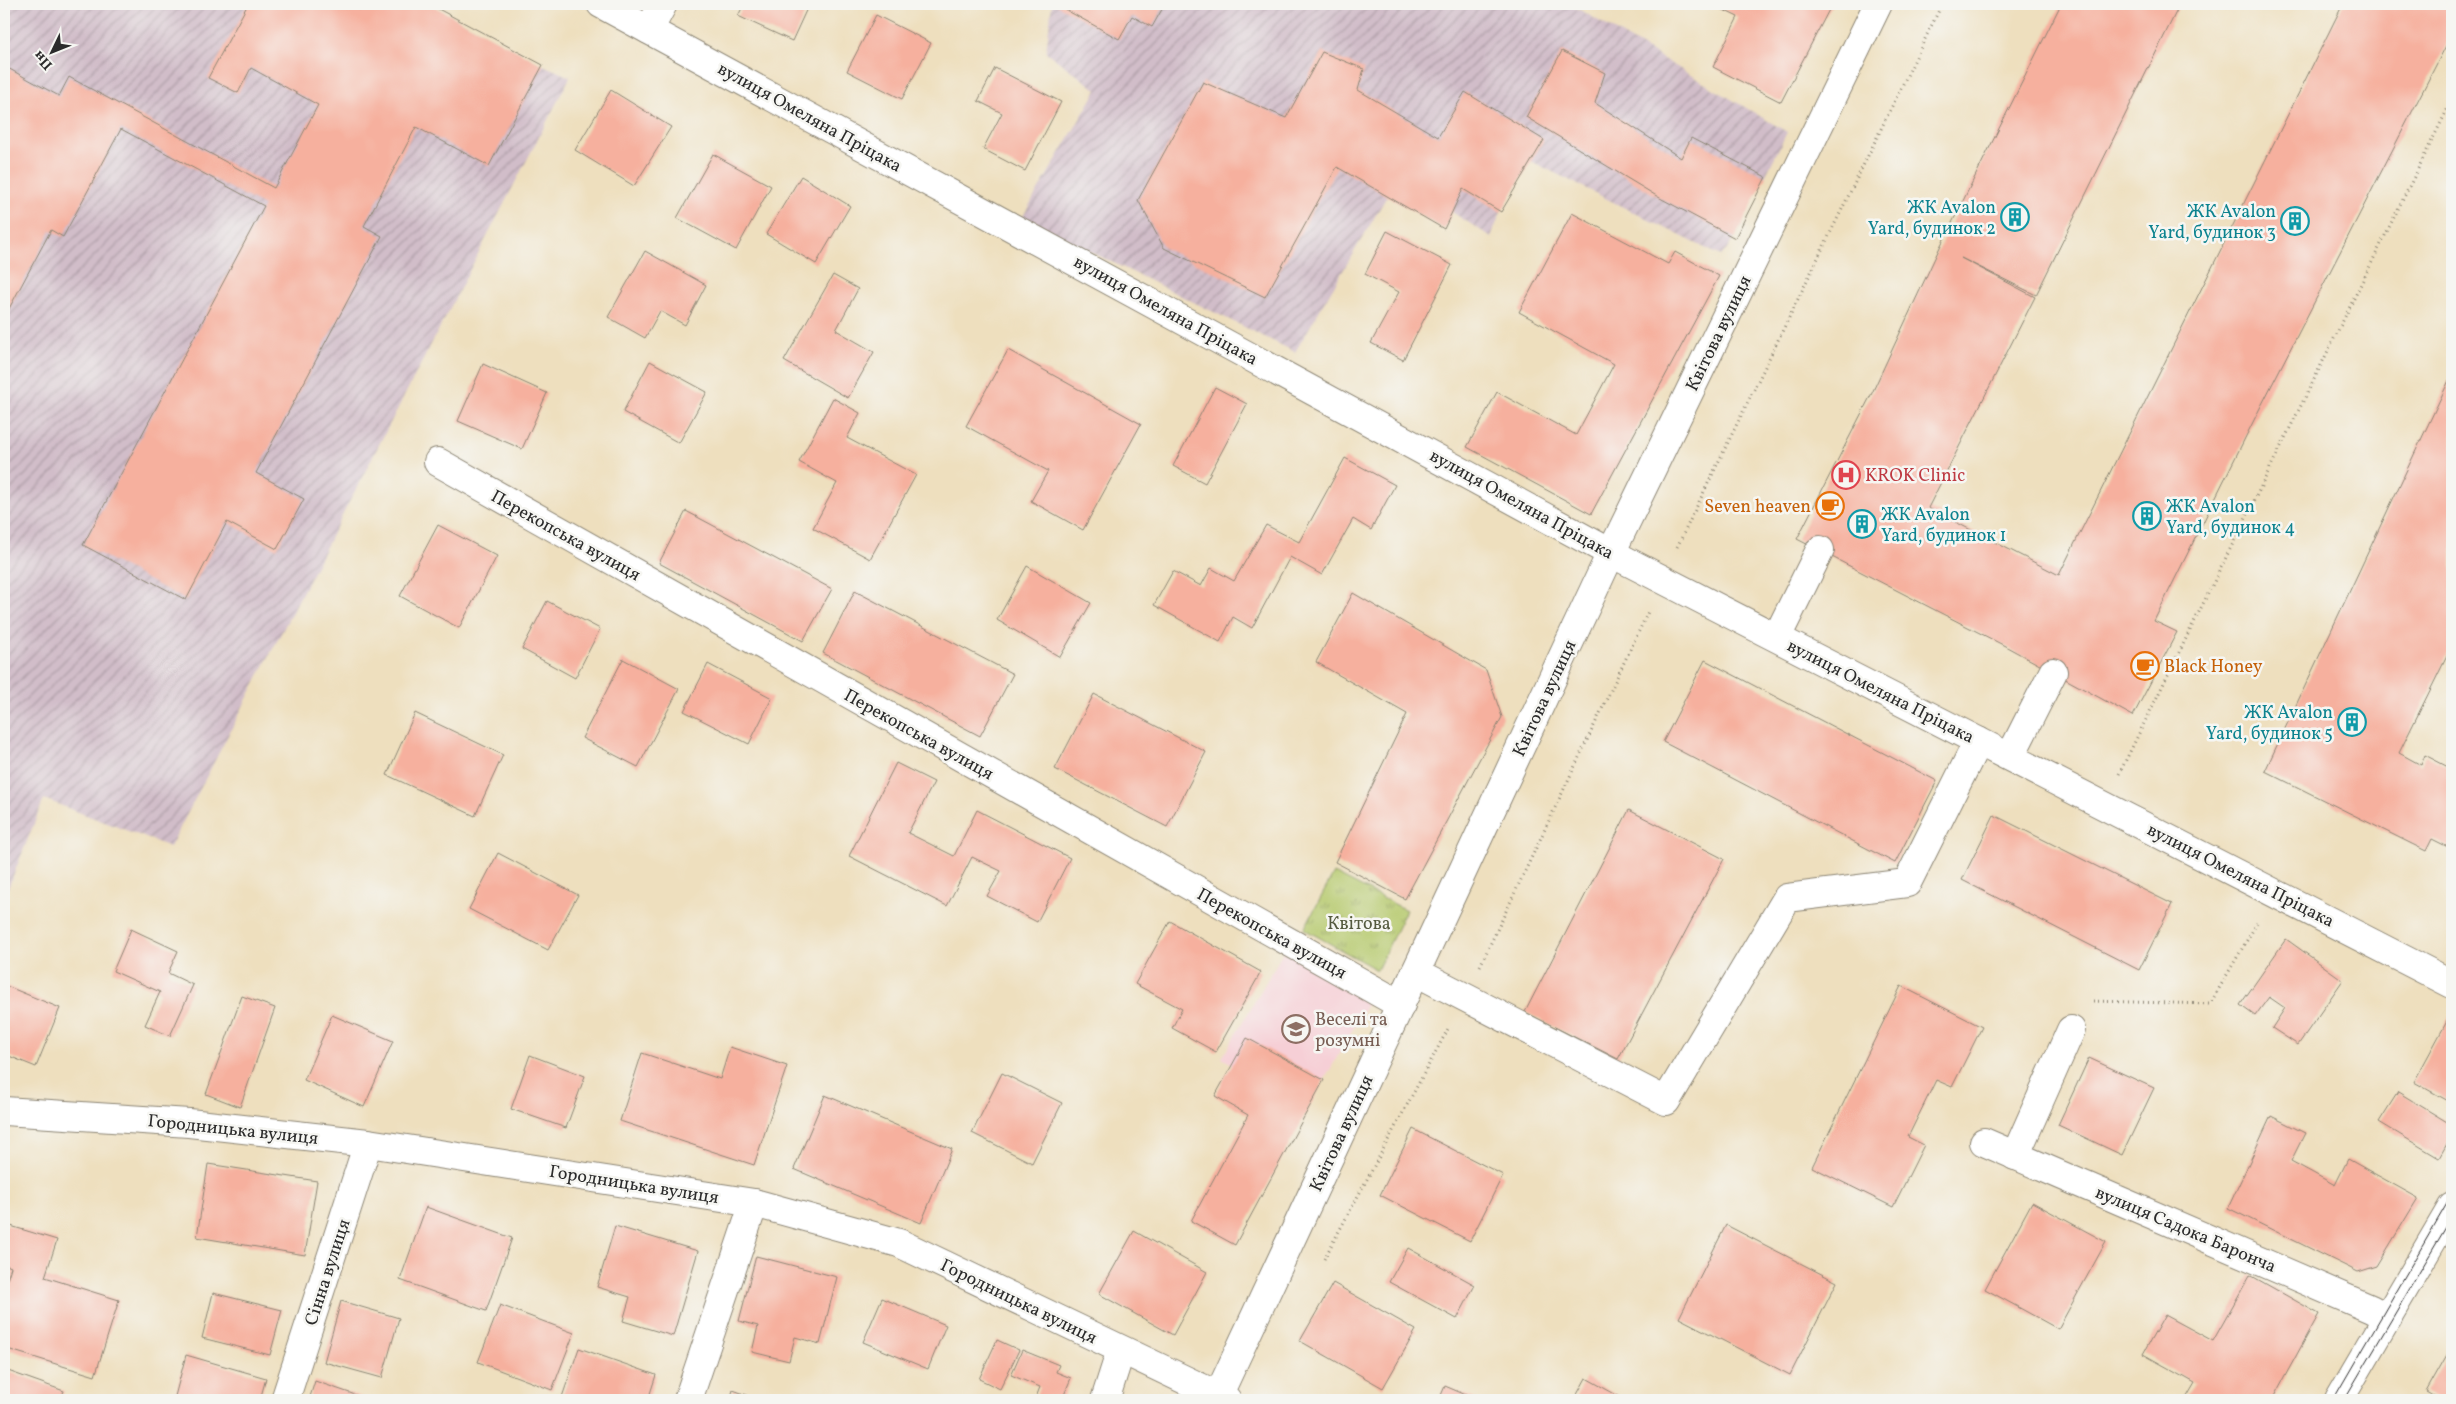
<svg xmlns="http://www.w3.org/2000/svg" width="2456" height="1404" font-family="Vollkorn,serif">
<defs>
<pattern id="industrial-furrows" width="10" height="10" patternUnits="userSpaceOnUse" patternTransform="scale(1.25)"><rect width="10" height="10" fill="#d1bdc9"/><path d="M-1 1l2-2M0 10L10 0M9 11l2-2" fill="none" stroke="#aa9aa3"/></pattern>
<pattern id="grass-tufts" width="24" height="20" patternUnits="userSpaceOnUse" patternTransform="scale(1.25)"><rect width="24" height="20" fill="#b6c96d"/><path d="M3 7l-1-3M5 7V3M7 7l1-3M15 17l-1-3M17 17v-4M19 17l1-3" fill="none" stroke="#94a35a"/></pattern>
</defs>
<rect width="100%" height="100%" fill="#f6f6f2"/>
<filter id="ink" filterUnits="userSpaceOnUse"><feTurbulence type="fractalNoise" baseFrequency=".02" numOctaves="2"/><feDisplacementMap in="SourceGraphic" scale="10" xChannelSelector="R" yChannelSelector="G"/><feConvolveMatrix kernelMatrix="1 2 1 2 8 2 1 2 1" color-interpolation-filters="sRGB"/></filter>
<filter id="wash" filterUnits="userSpaceOnUse"><feTurbulence type="fractalNoise" baseFrequency=".0096" numOctaves="4" result="noise"/><feDisplacementMap in="SourceGraphic" scale="20" xChannelSelector="R" yChannelSelector="G"/><feGaussianBlur stdDeviation="1.12" result="paint"/><feColorMatrix in="noise" values="0 0 0 0 0 0 0 0 0 0 0 0 0 0 0 0 0 1.4 0 .05"/><feComposite in="paint" operator="in"/></filter>
<g filter="url(#wash)">
<rect width="100%" height="100%" fill="#eedfbe"/>
<path fill="#f6cfd6" d="M1284 951 1369 1000 1292 1138 1215 1096 1232 1064 1222 1058Z"/>
<g fill="url(#industrial-furrows)">
<path d="M4 4H348L360 10 364 4H429L543 65 570 77 170 847 44 799 4 898Z"/>
<path d="M1052 4H1570L1787 132 1735 238 1721 256 1531 161 1501 212 1491 237 1452 212 1444 229 1387 196 1295 352 1022 218 1097 90 1046 52Z"/>
</g>
<path fill="url(#grass-tufts)" stroke="#707a4c" d="M1334 873 1406 910 1377 970 1304 929Z"/>
<g id="blocks">
<g fill="#f6b09e">
<path d="M248 4H348L360 10 364 4H429L543 65 489 166 416 127 364 226 382 236 256 473 304 499 277 549 227 522 186 600 83 545 264 206 121 129 63 237 51 230 4 318V66L59 96 69 77 274 188 318 105 251 68 238 93 208 78Z"/>
<path d="M744 4H809L792 41 738 16Z"/>
<path d="M1055 4H1165L1152 27 1132 16 1119 39Z"/>
<path d="M1711 4H1832L1781 102 1713 67 1738 17Z"/>
<path d="M2061 4H2180L2036 295 1961 258 2035 297 1928 508 2059 575 2343 4H2452V34L2259 410 2154 621 2177 632 2133 716 2005 646 1797 539 1872 393 1940 247Z"/>
<path d="M876 15 931 43 902 99 847 71Z"/>
<path d="M1562 51 1605 73 1595 103 1681 158 1691 138 1766 177 1735 238 1660 198 1526 117Z"/>
<path d="M1322 52 1364 69 1358 90 1438 137 1465 92 1544 140 1501 212 1463 189 1444 229 1337 167 1265 297 1164 248 1138 200 1203 82 1286 118Z"/>
<path d="M995 68 1061 102 1025 171 983 149 1002 113 978 101Z"/>
<path d="M611 90 671 127 634 186 575 150Z"/>
<path d="M713 154 771 186 736 250 677 218Z"/>
<path d="M801 176 850 206 816 264 766 234Z"/>
<path d="M1572 213 1668 264 1675 252 1719 276 1591 514 1467 447 1497 392 1576 435 1614 364 1519 312Z"/>
<path d="M1387 231 1452 265 1403 360 1371 343 1399 292 1365 274Z"/>
<path d="M645 251 706 285 685 325 660 311 645 338 608 317Z"/>
<path d="M833 275 858 289 836 330 874 352 848 398 784 361Z"/>
<path d="M1008 350 1141 424 1083 530 1031 501 1048 471 966 426Z"/>
<path d="M650 361 707 392 679 443 623 412Z"/>
<path d="M483 364 547 393 522 449 458 421Z"/>
<path d="M2452 374V646L2399 753 2421 765 2425 755 2452 769V849L2432 839 2426 851 2265 771Z"/>
<path d="M1215 387 1247 404 1205 483 1173 466Z"/>
<path d="M833 398 860 413 847 438 916 475 870 559 813 528 837 483 799 462Z"/>
<path d="M1345 458 1395 485 1371 530 1353 519 1322 575 1290 557 1252 628 1233 617 1220 642 1154 605 1173 571 1201 586 1211 568 1234 581 1266 525 1299 542Z"/>
<path d="M686 511 832 589 803 641 659 563Z"/>
<path d="M438 525 497 556 459 628 400 596Z"/>
<path d="M1027 566 1091 603 1060 657 997 620Z"/>
<path d="M855 591 1013 674 980 736 823 653Z"/>
<path d="M1353 593 1486 670 1502 717 1405 899 1335 862 1407 714 1316 662Z"/>
<path d="M547 601 600 629 575 678 522 649Z"/>
<path d="M623 659 679 689 638 767 582 738Z"/>
<path d="M1705 660 1937 781 1895 863 1663 742Z"/>
<path d="M708 664 772 698 749 744 684 711Z"/>
<path d="M1094 694 1206 752 1167 827 1055 769Z"/>
<path d="M415 713 503 755 475 816 387 775Z"/>
<path d="M896 763 934 782 908 833 954 856 977 810 1070 858 1037 922 987 896 1001 871 972 857 947 906 849 856Z"/>
<path d="M1629 810 1724 859 1618 1059 1525 1012Z"/>
<path d="M1994 815 2172 904 2139 970 1962 880Z"/>
<path d="M498 853 578 895 548 950 469 909Z"/>
<path d="M1170 921 1261 972 1216 1052 1172 1028 1182 1009 1135 984Z"/>
<path d="M131 929 178 951 168 973 193 985 170 1036 145 1025 160 992 113 971Z"/>
<path d="M2286 939 2343 980 2298 1045 2272 1028 2285 1008 2269 997 2255 1016 2240 1005Z"/>
<path d="M4 985 60 1008 36 1067 4 1054Z"/>
<path d="M1901 986 1982 1027 1952 1087 1936 1080 1908 1137 1924 1145 1893 1207 1812 1167Z"/>
<path d="M242 996 275 1008 240 1107 206 1094Z"/>
<path d="M2452 1012V1103L2414 1082Z"/>
<path d="M332 1015 393 1041 364 1107 304 1080Z"/>
<path d="M1247 1038 1324 1080 1235 1245 1191 1221 1248 1115 1215 1096Z"/>
<path d="M730 1047 787 1066 754 1165 620 1121 642 1053 720 1079Z"/>
<path d="M530 1055 585 1076 566 1128 511 1109Z"/>
<path d="M2089 1058 2154 1088 2122 1155 2058 1125Z"/>
<path d="M1002 1073 1062 1103 1032 1163 972 1133Z"/>
<path d="M2398 1092 2452 1125V1135L2439 1158 2379 1122Z"/>
<path d="M825 1095 952 1149 921 1223 794 1169Z"/>
<path d="M2271 1116 2305 1133 2291 1161 2335 1185 2348 1159 2418 1198 2377 1266 2358 1272 2228 1208Z"/>
<path d="M1413 1129 1503 1175 1470 1241 1380 1195Z"/>
<path d="M208 1164 317 1181 305 1255 197 1237Z"/>
<path d="M2032 1202 2106 1242 2058 1329 1985 1289Z"/>
<path d="M426 1207 512 1238 486 1311 400 1280Z"/>
<path d="M4 1224 57 1240 45 1277 119 1300 95 1376 4 1348V1290L11 1267 4 1264Z"/>
<path d="M1726 1225 1837 1282 1790 1375 1679 1318Z"/>
<path d="M615 1226 698 1251 673 1336 623 1321 630 1297 597 1287Z"/>
<path d="M1134 1231 1207 1272 1173 1335 1099 1294Z"/>
<path d="M1408 1248 1475 1285 1457 1319 1389 1282Z"/>
<path d="M756 1256 837 1277 820 1344 795 1337 789 1361 752 1352 758 1326 739 1321Z"/>
<path d="M2250 1275 2319 1314 2272 1400H2185L2195 1383 2143 1354 2165 1315 2213 1341Z"/>
<path d="M1333 1283 1416 1330 1383 1388 1300 1341Z"/>
<path d="M213 1293 282 1310 270 1355 202 1338Z"/>
<path d="M882 1298 946 1325 928 1369 863 1342Z"/>
<path d="M341 1301 399 1318 382 1378 324 1362Z"/>
<path d="M500 1305 574 1333 552 1390 478 1362Z"/>
<path d="M997 1340 1019 1350 1000 1389 979 1379Z"/>
<path d="M579 1348 656 1375 648 1400H561Z"/>
<path d="M1022 1350 1059 1365 1056 1372 1071 1378 1062 1400H1035L1040 1387 1011 1375Z"/>
<path d="M2448 1353 2452 1356V1400H2440L2426 1392Z"/>
<path d="M186 1355 266 1378 260 1400H174Z"/>
<path d="M8 1371 64 1391 60 1400H4V1383Z"/>
<path d="M1586 1378 1622 1398 1621 1400H1574Z"/>
<path d="M315 1381 370 1400H309Z"/>
<path d="M1445 1386 1478 1400H1439Z"/>
<path d="M733 1390 761 1400H730Z"/>
</g>
</g>
</g>
<g filter="url(#ink)">
<use href="#blocks" fill-opacity="0" stroke="#8c8574" stroke-width="1"/>
<g fill="none" stroke-linecap="round" stroke-linejoin="round">
<defs>
<g id="minor">
<path d="M601 4 1611 553 2452 984"/>
<path d="M649 30 663 4"/>
<path d="M438 462 1401 1005"/>
<path d="M1777 637 1820 550"/>
<path d="M2010 757 2053 672"/>
<path d="M1416 972 1666 1101 1787 898 1907 883 1978 741"/>
<path d="M4 1111 189 1123 368 1143 754 1203 899 1243 1227 1400"/>
<path d="M1984 1142 2371 1309 2388 1318"/>
<path d="M2015 1156 2071 1030"/>
<path d="M1218 1396 1611 553 1878 4"/>
<path d="M285 1400 368 1143"/>
<path d="M688 1400 754 1203"/>
<path d="M1105 1400 1121 1350"/>
</g>
<path id="major" d="M2339 1400 2452 1207"/>
</defs>
<use href="#minor" stroke="#8c8574" stroke-width="30"/>
<use href="#major" stroke="#8c8574" stroke-width="30"/>
<g stroke="#8c8574" stroke-width="3" stroke-dasharray="1 4" stroke-linecap="butt">
<path d="M1677 547 1942 4"/>
<path d="M2119 774 2452 100"/>
<path d="M1480 966 1648 612"/>
<path d="M2093 1001 2210 1004 2257 923"/>
<path d="M1324 1259 1448 1029"/>
</g>
<use href="#minor" stroke="#fff" stroke-width="28"/>
<use href="#major" stroke="#fff" stroke-width="28"/>
<g stroke="#2b2b2b" stroke-width="1">
<path d="M2333 1400 2452 1195"/>
<path d="M2344 1400 2452 1217"/>
</g>
</g>
</g>
<defs>
<symbol id="building-ring" viewBox="-11 -11 22 22"><circle r="9.5" fill="#f6f6f2" stroke="#0f9aa8" stroke-width="1.5"/><path d="M-4-6H4V6H1V3H-1V6H-4ZM-2.5-4.3h1.7v1.8h-1.7ZM.8-4.3h1.7v1.8H.8ZM-2.5-1h1.7V.8h-1.7ZM.8-1h1.7V.8H.8Z" fill="#0f9aa8"/></symbol>
<symbol id="hospital-ring" viewBox="-11 -11 22 22"><circle r="9.5" fill="#f6f6f2" stroke="#e0444e" stroke-width="1.5"/><path d="M-5-5h3v3.5h4V-5h3V5h-3V1.5h-4V5h-3Z" fill="#e0444e"/></symbol>
<symbol id="cafe-ring" viewBox="-11 -11 22 22"><circle r="9.5" fill="#f6f6f2" stroke="#e8710a" stroke-width="1.5"/><path d="M-5.5-4.5H6V0H3Q3 3.5 0 3.5H-2.5Q-5.5 3.5-5.5 0ZM3-3.2v2h1.7v-2ZM-6 4.5H4V6H-6Z" fill="#e8710a"/></symbol>
<symbol id="school-ring" viewBox="-11 -11 22 22"><circle r="9.5" fill="#f6f6f2" stroke="#8d6e63" stroke-width="1.5"/><path d="M0-5L7-2L0 1L-7-2ZM-4 1L0 2.5L4 1V4Q0 6-4 4Z" fill="#8d6e63"/></symbol>
</defs>
<g fill-rule="evenodd">
<use href="#building-ring" x="1999" y="201" width="32" height="32"/>
<use href="#building-ring" x="2279" y="205" width="32" height="32"/>
<use href="#hospital-ring" x="1830" y="459" width="32" height="32"/>
<use href="#cafe-ring" x="1814" y="490" width="32" height="32"/>
<use href="#building-ring" x="2131" y="500" width="32" height="32"/>
<use href="#building-ring" x="1846" y="508" width="32" height="32"/>
<use href="#cafe-ring" x="2129" y="650" width="32" height="32"/>
<use href="#building-ring" x="2336" y="706" width="32" height="32"/>
<use href="#school-ring" x="1280" y="1013" width="32" height="32"/>
</g>
<g text-anchor="middle" stroke-width="5" stroke-linejoin="round" paint-order="stroke">
<g font-size="18" fill="#2b2b2b" stroke="#f6f6f2">
<text transform="translate(810 117) rotate(29)" y="6">вулиця Омеляна Пріцака</text>
<text transform="translate(1166 310) rotate(29)" y="6">вулиця Омеляна Пріцака</text>
<text transform="translate(1718 333) rotate(-64)" y="6">Квітова вулиця</text>
<text transform="translate(1522 504) rotate(29)" y="6">вулиця Омеляна Пріцака</text>
<text transform="translate(566 535) rotate(29)" y="6">Перекопська вулиця</text>
<text transform="translate(1881 691) rotate(27)" y="6">вулиця Омеляна Пріцака</text>
<text transform="translate(1544 698) rotate(-65)" y="6">Квітова вулиця</text>
<text transform="translate(919 734) rotate(29)" y="6">Перекопська вулиця</text>
<text transform="translate(2241 875) rotate(27)" y="6">вулиця Омеляна Пріцака</text>
<text transform="translate(1272 933) rotate(29)" y="6">Перекопська вулиця</text>
<text transform="translate(233 1129) rotate(6)" y="6">Городницька вулиця</text>
<text transform="translate(1341 1133) rotate(-65)" y="6">Квітова вулиця</text>
<text transform="translate(634 1184) rotate(9)" y="6">Городницька вулиця</text>
<text transform="translate(2186 1229) rotate(23)" y="6">вулиця Садока Баронча</text>
<text transform="translate(327 1272) rotate(-72)" y="6">Сінна вулиця</text>
<text transform="translate(1019 1301) rotate(26)" y="6">Городницька вулиця</text>
</g>
<g font-size="18" fill="#0d838f" stroke="#f6f6f2" text-anchor="end">
<text x="1996" y="213">ЖК Avalon<tspan x="1996" dy="21">Yard, будинок 2</tspan></text>
<text x="2276" y="217">ЖК Avalon<tspan x="2276" dy="21">Yard, будинок 3</tspan></text>
<text x="2166" y="512" text-anchor="start">ЖК Avalon<tspan x="2166" dy="21">Yard, будинок 4</tspan></text>
<text x="1881" y="520" text-anchor="start">ЖК Avalon<tspan x="1881" dy="21">Yard, будинок 1</tspan></text>
<text x="2333" y="718">ЖК Avalon<tspan x="2333" dy="21">Yard, будинок 5</tspan></text>
</g>
<g font-size="18" fill="#be3a42" stroke="#f6f6f2" text-anchor="start">
<text x="1865" y="481">KROK Clinic</text>
</g>
<g font-size="18" fill="#c56008" stroke="#f6f6f2" text-anchor="end">
<text x="1811" y="512">Seven heaven</text>
<text x="2164" y="672" text-anchor="start">Black Honey</text>
</g>
<g font-size="18" fill="#555a3f" stroke="#f6f6f2">
<text x="1359" y="929">Квітова</text>
</g>
<g font-size="18" fill="#785e54" stroke="#f6f6f2" text-anchor="start">
<text x="1315" y="1025">Веселі та<tspan x="1315" dy="21">розумні</tspan></text>
</g>
</g>
<rect width="2456" height="1404" fill="none" stroke="#f6f6f2" stroke-width="20"/>
<g transform="translate(52 52) rotate(227)" stroke="#f6f6f2" stroke-width="4" paint-order="stroke">
<path d="M0-4L9 19L0 12L-9 19Z" fill="#2b2b2b"/>
<text y="-8" font-size="14" font-weight="bold" text-anchor="middle" fill="#2b2b2b">Пн</text>
</g>
</svg>
